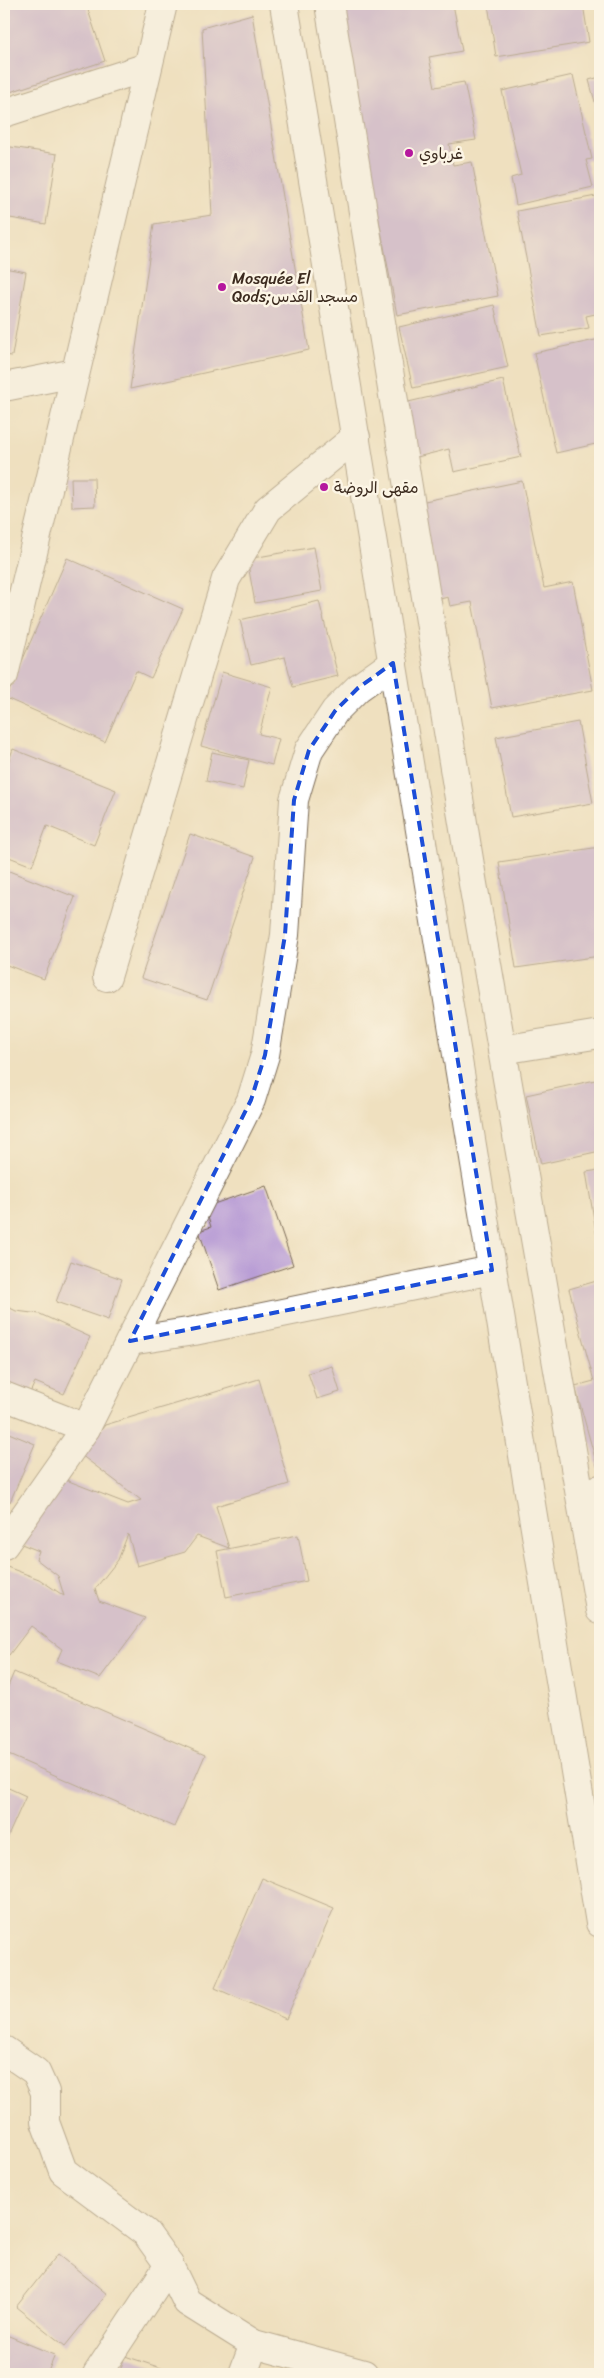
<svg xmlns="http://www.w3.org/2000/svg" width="604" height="2378" font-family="Sriracha,'Playpen Sans Arabic',sans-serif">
<rect width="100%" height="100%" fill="#fcf5e5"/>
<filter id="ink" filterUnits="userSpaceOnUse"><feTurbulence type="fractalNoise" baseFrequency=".02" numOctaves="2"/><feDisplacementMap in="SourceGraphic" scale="10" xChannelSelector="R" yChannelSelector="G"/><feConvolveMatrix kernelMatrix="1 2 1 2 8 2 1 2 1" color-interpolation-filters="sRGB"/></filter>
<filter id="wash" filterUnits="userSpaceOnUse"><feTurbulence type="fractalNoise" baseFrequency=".0096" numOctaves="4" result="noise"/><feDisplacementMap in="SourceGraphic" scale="20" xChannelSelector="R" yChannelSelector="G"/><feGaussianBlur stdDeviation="1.12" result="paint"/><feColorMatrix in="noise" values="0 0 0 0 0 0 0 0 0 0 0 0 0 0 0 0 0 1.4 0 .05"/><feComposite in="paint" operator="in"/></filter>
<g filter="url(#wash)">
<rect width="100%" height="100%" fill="#efe0bf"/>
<g id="blocks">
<g fill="#b89cd5">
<path d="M18 4H86L105 61 4 94V8Z"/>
<path d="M338 4H453L462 51 429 57 435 87 464 82 476 140 449 144 453 165 472 162 498 296 397 315Z"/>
<path d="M488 4H583L589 42 496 57Z"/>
<path d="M252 14 309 350 130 389 154 224 212 215 202 28Z"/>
<path d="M573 75 592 159 586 160 593 187 516 205 511 178 521 175 502 91Z"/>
<path d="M600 77V120L589 80Z"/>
<path d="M4 146 57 154 46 224 4 217Z"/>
<path d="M596 196 600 220V313L586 316 589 328 541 336 517 211Z"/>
<path d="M4 268 26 272 12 356 4 355Z"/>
<path d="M494 305 508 367 413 388 399 327Z"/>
<path d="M600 339V443L556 453 534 353Z"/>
<path d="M503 380 521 457 454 472 449 449 417 457 404 403Z"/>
<path d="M71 478H94L95 506 72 507Z"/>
<path d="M522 481 544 588 573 582 593 690 492 708 472 602 450 606 448 597 440 599 420 502Z"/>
<path d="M314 547 322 591 255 603 247 559Z"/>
<path d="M67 558 183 609 151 678 136 671 105 742 6 698Z"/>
<path d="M319 601 338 676 293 687 285 657 251 665 240 620Z"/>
<path d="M222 672 272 687 259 734 279 739 272 765 201 746Z"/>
<path d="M578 722 593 803 511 817 496 737Z"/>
<path d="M13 749 116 790 94 845 47 826 32 866 4 855V774Z"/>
<path d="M212 752 249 760 243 789 206 781Z"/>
<path d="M190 834 255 857 207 1000 141 978Z"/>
<path d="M600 847V956L516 968 499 862Z"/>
<path d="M4 869 75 897 44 979 4 964Z"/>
<path d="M600 1079V1151L541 1164 526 1095Z"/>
<path d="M600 1170V1248L599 1249 586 1172Z"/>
<path d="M266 1186 293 1265 219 1290 199 1231 211 1227 205 1207Z"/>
<path d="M71 1261 122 1279 108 1320 56 1302Z"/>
<path d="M600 1280V1469H598L575 1386 594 1381 569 1289Z"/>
<path d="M4 1305 16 1311 40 1314 90 1337 64 1394 35 1382 29 1395 4 1383Z"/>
<path d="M332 1366 340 1392 317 1399 308 1373Z"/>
<path d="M259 1379 289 1484 216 1506 229 1548 197 1536 185 1552 137 1566 128 1534 118 1560 95 1589 99 1601 145 1618 100 1678 57 1661 62 1649 31 1626 9 1655 4 1653V1571L7 1567 39 1579 64 1596 58 1576 36 1559 39 1551 14 1541 61 1478 128 1504 141 1500 81 1455 105 1425Z"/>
<path d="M4 1431 35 1444 10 1502 4 1500Z"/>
<path d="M298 1535 307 1581 226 1597 217 1551Z"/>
<path d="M14 1672 205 1755 174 1827 4 1753V1696Z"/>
<path d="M4 1786 26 1796 4 1845Z"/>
<path d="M262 1878 334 1908 286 2019 215 1988Z"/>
<path d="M58 2254 107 2294 65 2346 16 2307Z"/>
<path d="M4 2334 55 2355 47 2374H4Z"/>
<path d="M125 2356 179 2374H119Z"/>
</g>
</g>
</g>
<g filter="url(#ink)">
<use href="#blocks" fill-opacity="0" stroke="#7a6a56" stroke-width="1"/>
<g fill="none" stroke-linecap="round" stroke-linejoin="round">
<defs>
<g id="minor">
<path d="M4 113 147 67"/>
<path d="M4 387 75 373"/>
<path d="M4 675 163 4"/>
<path d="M107 977 226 579 268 509 356 437"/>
<path d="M502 1050 600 1034"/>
<path d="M130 1341 194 1331 492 1270"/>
<path d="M4 1396 86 1428"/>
<path d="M580 1494 600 1489"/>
<path d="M4 1545 86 1428 251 1100 265 1055 285 935 294 800 309 750 335 711 358 688 393 663"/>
<path d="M4 2050 36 2072 45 2092V2122L63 2171 146 2233 169 2265 187 2302 254 2344 364 2374"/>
<path d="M97 2374 169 2265"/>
<path d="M243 2374 254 2344"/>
</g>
<g id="highway">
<path d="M284 4 600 1923"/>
<path d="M329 4 473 884 600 1610"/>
</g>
</defs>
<use href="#minor" stroke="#7a6a56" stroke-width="30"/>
<use href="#highway" stroke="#7a6a56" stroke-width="30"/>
<use href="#minor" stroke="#fff" stroke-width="28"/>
<use href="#highway" stroke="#fff" stroke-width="28"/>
</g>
</g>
<path d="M0 0H604V2378H0ZM393 663 492 1270 130 1341 251 1100 265 1055 285 935 294 800 309 750 335 711 358 688Z" fill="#efe0bf" fill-opacity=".55" fill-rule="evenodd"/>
<path fill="none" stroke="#1d4ed8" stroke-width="4" stroke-dasharray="10 6" stroke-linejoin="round" d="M393 663 492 1270 130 1341 251 1100 265 1055 285 935 294 800 309 750 335 711 358 688Z"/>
<g fill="#b5179e" stroke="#fcf5e5" stroke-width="2">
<circle cx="409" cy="153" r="5"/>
<circle cx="222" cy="287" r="5"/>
<circle cx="324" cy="487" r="5"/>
</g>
<g text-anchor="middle" stroke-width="5" stroke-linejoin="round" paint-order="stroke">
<g font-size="16" fill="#3b2a1e" stroke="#fcf5e5" text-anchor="start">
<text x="419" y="159">غرباوي</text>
<text x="232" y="284">Mosquée El<tspan x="232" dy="18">Qods;مسجد القدس</tspan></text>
<text x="334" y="493">مقهى الروضة</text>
</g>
</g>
<rect width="604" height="2378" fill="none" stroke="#fcf5e5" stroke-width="20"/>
</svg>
